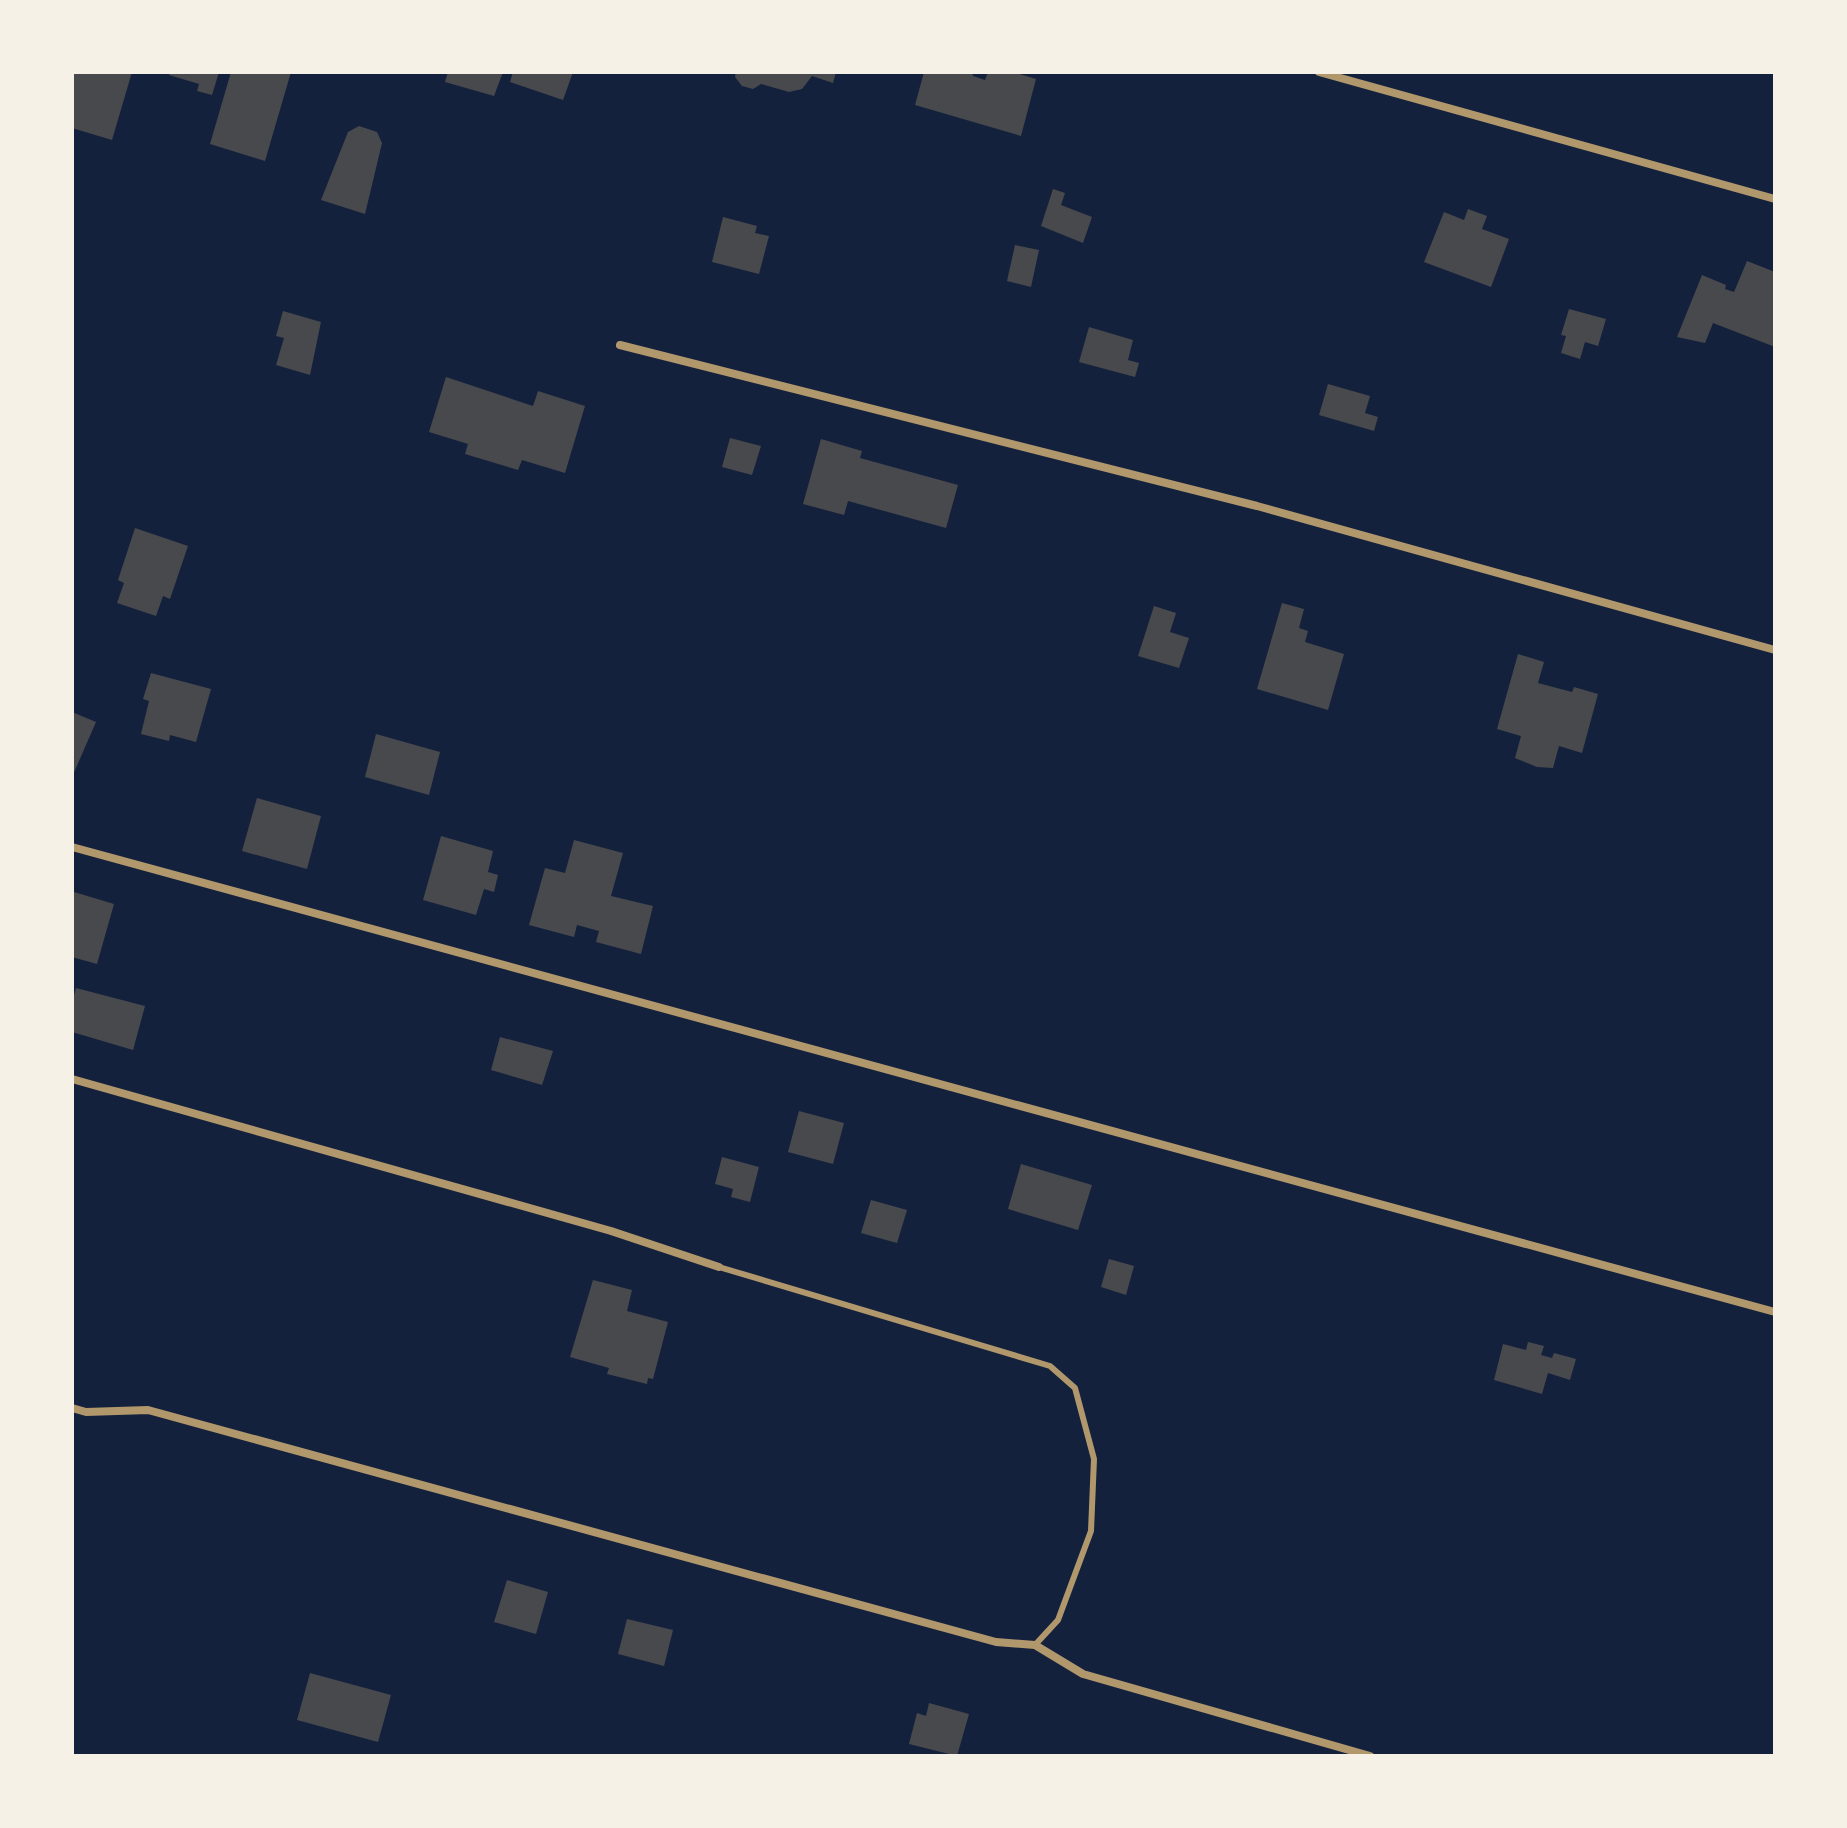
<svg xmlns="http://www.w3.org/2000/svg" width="1847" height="1828" font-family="Rubik,sans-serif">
<rect width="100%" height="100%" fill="#14213d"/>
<g fill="#48494c">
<path d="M72 72H132L112 140 72 128Z"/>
<path d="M170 72H219L212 95 197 91 199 84 169 75Z"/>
<path d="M231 72H291L265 161 210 144Z"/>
<path d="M448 72H503L494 96 445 82Z"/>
<path d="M513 72H573L563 100 510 82Z"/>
<path d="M736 72H836L833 83 812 76 802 89 789 92 761 84 753 89 742 86 735 77Z"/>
<path d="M924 72H972L973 76 985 80 988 72H1013L1036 79 1021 136 915 105Z"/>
<path d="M359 126 377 132 382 143 365 214 321 200 348 132Z"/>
<path d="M1053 189 1065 193 1061 205 1092 217 1083 243 1041 226Z"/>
<path d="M1468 209 1487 216 1482 229 1509 239 1491 287 1424 262 1444 212 1464 220Z"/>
<path d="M723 217 757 226 755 233 769 236 759 274 712 262Z"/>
<path d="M1015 245 1039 250 1031 287 1007 281Z"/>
<path d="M1747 261 1775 272V347L1713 323 1705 343 1677 337 1702 275 1726 285 1725 289 1734 292Z"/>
<path d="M1569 309 1606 319 1598 346 1585 342 1580 359 1561 353 1566 336 1561 335Z"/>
<path d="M283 311 321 322 310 375 276 365 284 338 276 336Z"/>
<path d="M1089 327 1133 340 1128 360 1139 363 1135 377 1079 362Z"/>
<path d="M446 377 533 406 538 391 585 406 565 473 522 460 518 470 465 454 468 444 429 432Z"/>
<path d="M1328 384 1370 396 1365 413 1378 417 1374 431 1319 415Z"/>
<path d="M730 438 761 446 752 475 722 467Z"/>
<path d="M821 439 862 451 860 458 958 485 946 528 848 501 844 515 803 504Z"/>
<path d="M135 528 188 546 170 599 163 596 156 616 117 603 124 583 118 580Z"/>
<path d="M1282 603 1304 609 1299 628 1308 631 1305 642 1344 654 1328 710 1257 689Z"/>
<path d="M1154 606 1176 613 1170 632 1189 638 1179 668 1138 656Z"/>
<path d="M1518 654 1544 662 1538 683 1572 692 1574 687 1598 694 1582 753 1559 746 1553 768 1537 767 1515 758 1521 736 1497 729Z"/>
<path d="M151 673 211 689 196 742 170 735 169 741 141 734 149 701 143 699Z"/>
<path d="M72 712 96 722 72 777Z"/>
<path d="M376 734 440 752 429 795 365 777Z"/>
<path d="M257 798 321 816 307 869 242 851Z"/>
<path d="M441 836 493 851 488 872 498 875 494 892 484 889 476 915 423 900Z"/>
<path d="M574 840 623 853 611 896 653 906 641 954 596 942 599 931 577 925 574 937 529 925 545 868 565 873Z"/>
<path d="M74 892 114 904 97 964 72 957Z"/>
<path d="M76 988 145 1006 133 1050 72 1032V1002Z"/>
<path d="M500 1037 553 1051 542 1085 491 1070Z"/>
<path d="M799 1111 844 1123 833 1164 788 1152Z"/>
<path d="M722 1157 759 1167 750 1202 731 1197 733 1189 715 1184Z"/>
<path d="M1021 1164 1092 1185 1078 1230 1008 1209Z"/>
<path d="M871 1200 907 1210 897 1243 861 1233Z"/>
<path d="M1109 1259 1134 1266 1126 1295 1101 1287Z"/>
<path d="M593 1280 632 1290 627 1311 668 1322 653 1379 648 1378 647 1384 607 1374 609 1368 570 1357Z"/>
<path d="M1528 1342 1544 1346 1541 1355 1552 1358 1554 1353 1576 1359 1570 1380 1548 1373 1542 1394 1494 1380 1503 1344 1526 1350Z"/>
<path d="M507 1580 548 1592 536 1634 494 1622Z"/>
<path d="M627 1619 673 1630 664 1666 618 1654Z"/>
<path d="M310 1673 391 1695 378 1742 297 1720Z"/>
<path d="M929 1703 969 1714 957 1756 909 1744 917 1713 926 1716Z"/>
</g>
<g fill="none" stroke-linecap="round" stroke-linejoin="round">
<path stroke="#b1986c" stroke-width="6" d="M719 1267 1050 1366 1075 1388 1094 1459 1091 1531 1058 1620 1035 1645"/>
<g stroke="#b1986c" stroke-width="8">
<path d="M1319 72 1775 199"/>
<path d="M620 345 1257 506 1775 650"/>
<path d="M72 847 1775 1312"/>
<path d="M72 1079 611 1231 719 1267"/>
<path d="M72 1408 86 1412 148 1410 996 1642 1035 1645 1083 1674 1370 1756"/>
</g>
</g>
<rect width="1847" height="1828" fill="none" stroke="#f6f1e7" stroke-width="148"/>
</svg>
